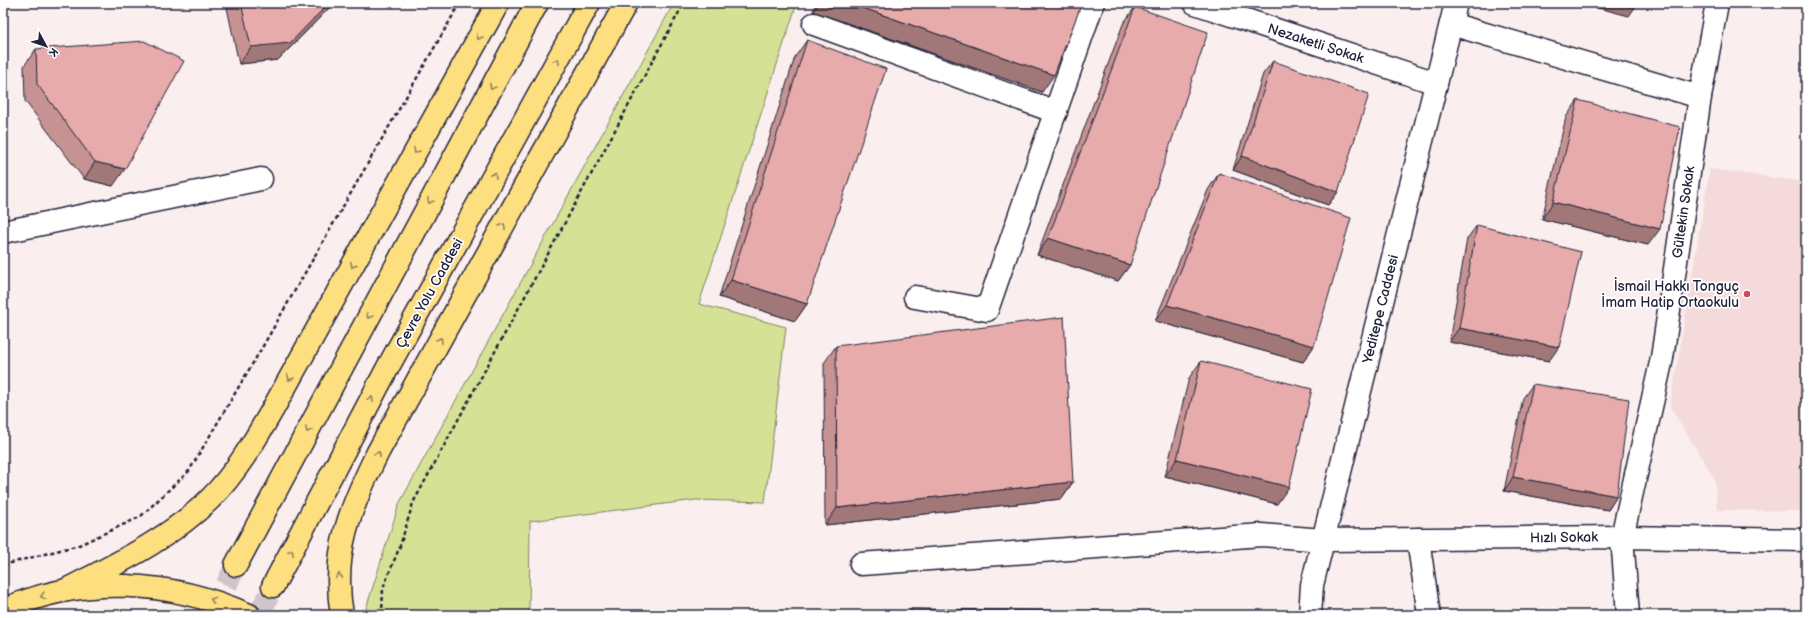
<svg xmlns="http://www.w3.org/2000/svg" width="1809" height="618" font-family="'Balsamiq Sans',sans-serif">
<rect width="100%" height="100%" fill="#faeeee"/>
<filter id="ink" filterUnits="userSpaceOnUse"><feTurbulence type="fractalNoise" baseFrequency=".025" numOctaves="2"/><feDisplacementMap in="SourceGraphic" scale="8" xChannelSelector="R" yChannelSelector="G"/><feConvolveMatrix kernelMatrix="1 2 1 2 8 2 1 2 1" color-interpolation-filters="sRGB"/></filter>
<g filter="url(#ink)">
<path fill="#f4dada" d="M1710 169 1806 182V511L1717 510 1715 479 1670 407Z"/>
<g fill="#d5e295" stroke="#7c8268">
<path d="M674 3H797L699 304 786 327 765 502 696 500 530 521 529 615H364L399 504Z"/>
<path d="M86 611 105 615H69Z"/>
</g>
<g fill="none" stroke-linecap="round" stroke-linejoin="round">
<g stroke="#cfc5ca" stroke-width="22" stroke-dasharray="22 11" stroke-linecap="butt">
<path d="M212 615 236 565"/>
<path d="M259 615 273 586"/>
</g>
<defs>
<g id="street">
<path d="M1195 3 1436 83"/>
<path d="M814 24 1056 112"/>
<path d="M1451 24 1700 97"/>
<path d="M3 232 261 179"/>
<path d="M915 297 987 310 1093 3"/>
<path d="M1418 539 1429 615"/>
<path d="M861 564 1262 535 1323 540 1622 537 1806 540"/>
<path d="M1628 615 1622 537 1662 358 1700 97 1717 3"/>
</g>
<path id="secondary" d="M1310 615 1312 585 1456 3"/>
<path id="primary" d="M3 610C83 574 170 580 249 615"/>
<g id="highway">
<path d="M236 565 537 3"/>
<path d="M273 586 388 367 589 3"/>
<path d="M66 590C114 565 171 538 210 499 237 472 255 440 274 407L498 3"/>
<path d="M342 615C331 552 351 506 378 452L626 3"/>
</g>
</defs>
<use href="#street" stroke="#22223b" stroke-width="25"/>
<use href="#secondary" stroke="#22223b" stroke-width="25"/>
<use href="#primary" stroke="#22223b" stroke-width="25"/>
<use href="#highway" stroke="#22223b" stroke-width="25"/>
<g stroke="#22223b" stroke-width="2.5" stroke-dasharray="4 3" stroke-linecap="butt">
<path d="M3 565 79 545 140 517 189 471 263 346 460 3"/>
<path d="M382 615 383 588 400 546 413 503 684 3"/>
</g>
<use href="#street" stroke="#fff" stroke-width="22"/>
<use href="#secondary" stroke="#fff" stroke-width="22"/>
<use href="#primary" stroke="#fedf80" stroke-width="22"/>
<use href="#highway" stroke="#fedf80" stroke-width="22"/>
</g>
<g fill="#c69392" stroke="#22223b">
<path d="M226 3H334L278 60 239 64Z"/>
<path d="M816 3H1082L1042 92 813 11Z"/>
<path d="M1135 7 1130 265 1118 281 1037 255 1123 24Z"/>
<path d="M807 40V304L795 321 719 297 795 57Z"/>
<path d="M36 49 113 186 84 179 25 101 24 66Z"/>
<path d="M1273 61 1338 192 1328 205 1233 170 1263 74Z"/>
<path d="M1578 100 1648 245 1542 219 1566 117Z"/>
<path d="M1219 173 1314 346 1303 362 1155 321 1208 190Z"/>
<path d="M1477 225 1549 361 1449 342 1467 239Z"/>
<path d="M836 346 1073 482 1061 499 825 525 824 363Z"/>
<path d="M1201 361 1277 504 1165 476 1189 378Z"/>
<path d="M1533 384 1617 496 1608 510 1504 491 1523 398Z"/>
<path d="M911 609 1213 615H907Z"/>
</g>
<g fill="#a17877" stroke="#22223b">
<path d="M329 3H334L278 60 239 64 251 47Z"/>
<path d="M819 3H849L1054 75 1042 92 813 11Z"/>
<path d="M1579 3H1638L1629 16Z"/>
<path d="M1242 156 1338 192 1328 205 1233 170Z"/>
<path d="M95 162 125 169 113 186 84 179Z"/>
<path d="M1553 202 1660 229 1648 245 1542 219Z"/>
<path d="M1048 238 1130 265 1118 281 1037 255Z"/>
<path d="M731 280 807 304 795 321 719 297Z"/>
<path d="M1167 305 1314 346 1303 362 1155 321Z"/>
<path d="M1459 328 1559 347 1549 361 1449 342Z"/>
<path d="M1177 459 1289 487 1277 504 1165 476Z"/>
<path d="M1513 477 1617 496 1608 510 1504 491Z"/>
<path d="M1073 482 1061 499 825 525 837 508Z"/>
</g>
<g fill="#e6abaa" stroke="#22223b">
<path d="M241 3H329L290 43 251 47Z"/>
<path d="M849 3H1082L1054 75Z"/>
<path d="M1135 7 1208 32 1130 265 1048 238Z"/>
<path d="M807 40 886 69 807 304 731 280Z"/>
<path d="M144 41 184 61 125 169 95 162 37 84 36 49Z"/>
<path d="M1273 61 1369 94 1338 192 1242 156Z"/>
<path d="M1578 100 1680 127 1660 229 1553 202Z"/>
<path d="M1219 173 1351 218 1314 346 1167 305Z"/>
<path d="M1477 225 1581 252 1559 347 1459 328Z"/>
<path d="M1064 317 1073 482 837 508 836 346Z"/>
<path d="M1201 361 1312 389 1289 487 1177 459Z"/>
<path d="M1533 384 1629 399 1617 496 1513 477Z"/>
<path d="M911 609 1213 612V615H911Z"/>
<path d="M1684 614 1700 615H1684Z"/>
</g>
<defs><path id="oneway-chevron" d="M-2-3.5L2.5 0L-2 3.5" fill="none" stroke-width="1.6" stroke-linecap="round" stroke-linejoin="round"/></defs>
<g stroke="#90805e">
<use href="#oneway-chevron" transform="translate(479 37) rotate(119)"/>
<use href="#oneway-chevron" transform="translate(557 61) rotate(-61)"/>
<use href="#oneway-chevron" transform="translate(492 87) rotate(118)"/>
<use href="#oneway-chevron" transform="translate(416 151) rotate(119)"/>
<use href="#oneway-chevron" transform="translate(494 175) rotate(-61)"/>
<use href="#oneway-chevron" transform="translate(430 201) rotate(118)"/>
<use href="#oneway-chevron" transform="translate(503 226) rotate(-61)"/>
<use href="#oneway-chevron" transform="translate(353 265) rotate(119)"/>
<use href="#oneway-chevron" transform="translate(369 316) rotate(118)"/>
<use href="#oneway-chevron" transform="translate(440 340) rotate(-61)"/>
<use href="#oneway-chevron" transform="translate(290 378) rotate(119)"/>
<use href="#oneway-chevron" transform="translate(371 399) rotate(-62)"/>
<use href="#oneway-chevron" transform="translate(308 430) rotate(118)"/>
<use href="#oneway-chevron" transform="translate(378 454) rotate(-62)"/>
<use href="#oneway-chevron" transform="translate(291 552) rotate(-62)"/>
<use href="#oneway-chevron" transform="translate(339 576) rotate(-92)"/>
<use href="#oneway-chevron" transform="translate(43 596) rotate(165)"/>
<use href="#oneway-chevron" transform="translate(213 600) rotate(-162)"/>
</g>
</g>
<circle fill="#d1495b" stroke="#fff" stroke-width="1.5" cx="1747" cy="294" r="4"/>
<g text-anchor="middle" stroke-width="3.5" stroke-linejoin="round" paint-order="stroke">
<g font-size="14" fill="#22223b" stroke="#fff">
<text transform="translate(1316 43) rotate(18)" y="5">Nezaketli Sokak</text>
<text transform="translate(1683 212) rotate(-82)" y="5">Gültekin Sokak</text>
<text transform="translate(429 293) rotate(-61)" y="5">Çevre Yolu Caddesi</text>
<text transform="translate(1380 309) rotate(-76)" y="5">Yeditepe Caddesi</text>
<text transform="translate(1564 537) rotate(-1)" y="5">Hızlı Sokak</text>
</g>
<g font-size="14" fill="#22223b" stroke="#fff" text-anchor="end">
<text x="1739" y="291">İsmail Hakkı Tonguç<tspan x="1739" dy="16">İmam Hatip Ortaokulu</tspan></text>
</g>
</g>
<rect width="1809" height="618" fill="none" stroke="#fff" stroke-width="16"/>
<rect x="8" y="8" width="1793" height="602" fill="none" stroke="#22223b" stroke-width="1.5" filter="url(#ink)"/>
<g transform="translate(46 46) rotate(130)" stroke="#ffffff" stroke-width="3" paint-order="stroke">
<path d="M0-3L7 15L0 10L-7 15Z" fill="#22223b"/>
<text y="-6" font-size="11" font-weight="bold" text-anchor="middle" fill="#22223b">K</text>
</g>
</svg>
